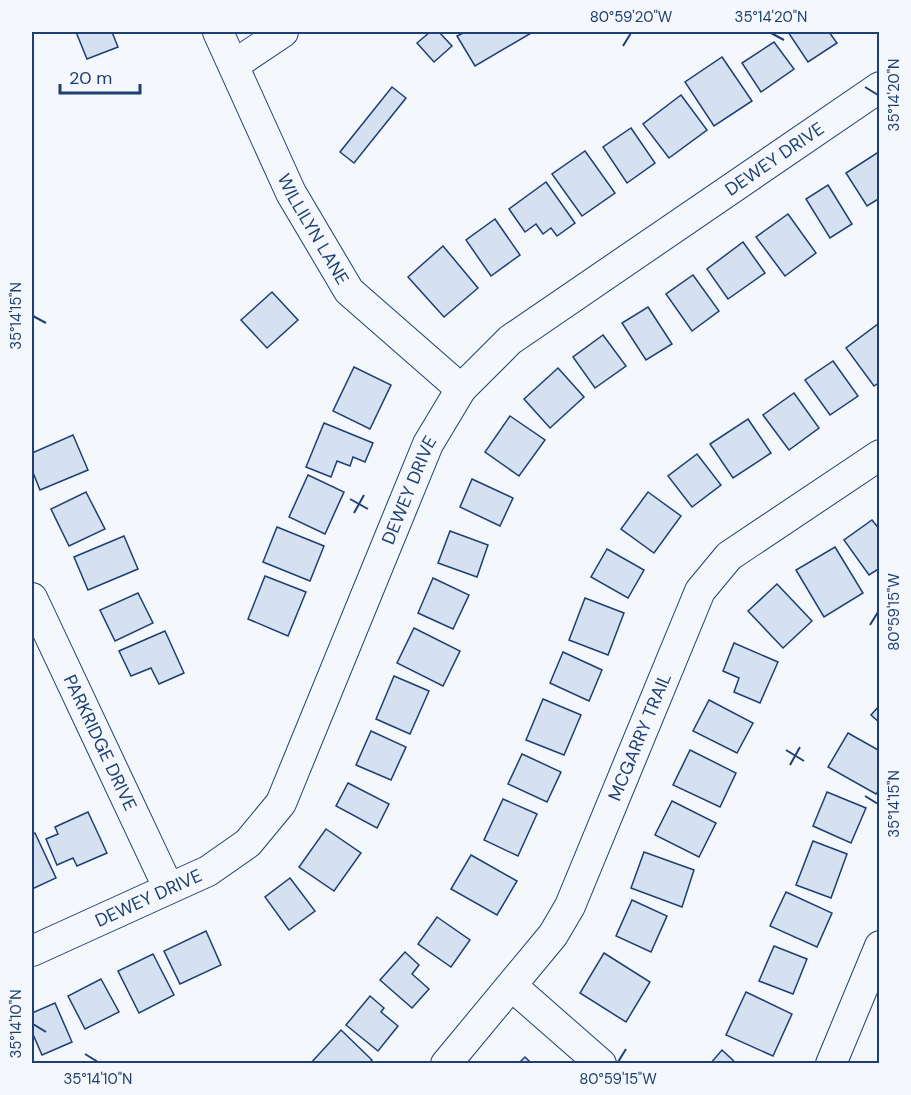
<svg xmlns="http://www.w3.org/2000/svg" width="911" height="1095" font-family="'DM Sans',sans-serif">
<rect width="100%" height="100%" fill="#f4f7fb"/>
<g fill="#d5e0f0" stroke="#1d3f73" stroke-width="1.5">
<path d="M76 32H112L118 47 87 59Z"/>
<path d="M430 32H439L452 46 434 62 417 43Z"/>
<path d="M465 32H533L475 66 457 36Z"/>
<path d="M788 32H829L837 43 808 62Z"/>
<path d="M774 42 794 69 761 92 742 63Z"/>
<path d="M722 57 752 101 714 126 685 82Z"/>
<path d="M392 87 406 98 354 163 340 152Z"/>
<path d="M681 95 707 130 669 158 643 124Z"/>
<path d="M631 128 655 163 627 183 603 147Z"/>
<path d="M585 151 615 193 582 216 552 174Z"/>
<path d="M877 153 880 157V198L867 206 846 173Z"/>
<path d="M546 182 575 223 557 236 551 228 543 234 536 224 525 232 509 209Z"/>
<path d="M828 185 852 224 830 238 806 199Z"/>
<path d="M788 214 816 253 785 276 756 237Z"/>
<path d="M495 219 520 255 491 276 466 240Z"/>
<path d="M743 242 765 273 728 299 707 269Z"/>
<path d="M443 246 478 288 444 317 408 277Z"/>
<path d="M693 275 719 311 692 331 666 294Z"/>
<path d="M272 292 298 320 267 348 241 320Z"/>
<path d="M648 307 672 344 646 360 622 323Z"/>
<path d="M878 324 880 382 874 386 846 348Z"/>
<path d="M603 335 626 366 595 388 573 357Z"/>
<path d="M833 361 858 396 830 415 805 380Z"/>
<path d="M354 367 391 385 370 429 333 411Z"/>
<path d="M558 368 584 397 550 428 524 399Z"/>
<path d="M794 393 819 428 789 450 763 415Z"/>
<path d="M510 416 545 440 519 476 485 452Z"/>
<path d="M748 419 771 453 733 478 710 444Z"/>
<path d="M324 423 373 443 365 462 353 457 350 466 337 461 331 477 306 467Z"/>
<path d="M73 435 88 470 40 490 32 470V453Z"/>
<path d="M697 454 721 485 692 507 668 476Z"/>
<path d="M308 475 344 492 325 534 289 517Z"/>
<path d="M472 479 513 498 500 526 460 507Z"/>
<path d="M86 492 105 529 69 546 51 509Z"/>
<path d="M648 492 681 516 654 553 621 529Z"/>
<path d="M872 520 880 530V568L869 575 844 540Z"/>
<path d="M277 527 324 546 310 581 263 562Z"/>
<path d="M450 531 488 545 477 577 438 563Z"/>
<path d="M124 536 138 569 88 590 74 557Z"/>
<path d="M835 547 863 593 824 617 796 570Z"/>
<path d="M607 549 644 570 628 598 591 577Z"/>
<path d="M265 576 306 592 288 636 248 619Z"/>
<path d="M433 578 469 595 453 629 418 613Z"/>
<path d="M777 584 812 621 783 648 748 611Z"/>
<path d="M138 593 153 623 115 641 100 610Z"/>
<path d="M585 598 624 613 608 655 569 640Z"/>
<path d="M414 628 460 651 443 686 397 663Z"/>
<path d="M165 631 184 673 159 684 151 668 131 676 119 651Z"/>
<path d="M734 643 778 662 760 703 734 692 739 678 723 671Z"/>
<path d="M563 652 602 670 589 701 550 683Z"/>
<path d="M394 676 429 691 410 734 376 719Z"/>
<path d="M543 699 581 715 564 755 526 740Z"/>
<path d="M709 700 753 723 737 753 693 731Z"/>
<path d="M880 705V723L871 715Z"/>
<path d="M371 731 406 747 391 780 356 765Z"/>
<path d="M848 733 880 751V789L876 794 828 767Z"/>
<path d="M690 750 736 773 720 807 673 785Z"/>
<path d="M522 754 561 772 547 802 508 784Z"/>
<path d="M348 783 389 804 377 828 336 806Z"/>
<path d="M827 792 866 808 851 843 813 826Z"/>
<path d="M503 799 537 814 518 856 484 840Z"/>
<path d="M672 801 716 823 699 857 655 835Z"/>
<path d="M88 812 107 853 77 866 73 858 57 865 46 839 58 834 55 827Z"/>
<path d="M326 829 361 853 334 891 299 867Z"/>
<path d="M35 833 56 878 32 889V835Z"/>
<path d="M813 841 847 854 831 898 796 885Z"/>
<path d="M644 852 694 870 682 907 631 888Z"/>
<path d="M471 855 517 881 497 915 451 889Z"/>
<path d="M290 878 315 911 289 930 265 897Z"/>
<path d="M786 892 832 913 817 947 770 926Z"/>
<path d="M632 900 667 916 651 952 616 936Z"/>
<path d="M437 917 470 940 451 967 418 944Z"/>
<path d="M206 931 221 965 180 984 164 951Z"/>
<path d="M774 946 807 959 793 994 759 981Z"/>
<path d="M405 952 419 965 412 974 429 989 412 1008 380 980Z"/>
<path d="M604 953 650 982 626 1022 580 993Z"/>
<path d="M153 954 174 995 139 1013 118 971Z"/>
<path d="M101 979 119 1012 85 1029 68 996Z"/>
<path d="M746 992 792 1014 773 1056 726 1035Z"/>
<path d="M370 996 384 1008 381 1012 398 1026 378 1051 346 1025Z"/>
<path d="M55 1003 72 1042 42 1055 32 1032V1013Z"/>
<path d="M341 1030 372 1060 369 1064H310Z"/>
<path d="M722 1050 737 1064H710Z"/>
<path d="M525 1057 532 1064H518Z"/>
</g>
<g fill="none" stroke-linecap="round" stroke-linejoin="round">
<defs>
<g id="minor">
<path id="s1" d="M218 32 291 193 349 291 461 389"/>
<path d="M234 65 283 32"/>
<path id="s2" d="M32 598 168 887"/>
<path id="s3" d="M32 951 208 871 248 843 281 803 428 444 461 389 510 340 880 87"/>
<path d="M512 986 601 1064"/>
<path id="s4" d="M446 1064 553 935 570 906 700 591 729 556 880 455"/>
<path d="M831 1064 880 946"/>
</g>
</defs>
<use href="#minor" stroke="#1d3f73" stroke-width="32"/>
<use href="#minor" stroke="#f4f7fb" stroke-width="30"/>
</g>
<path fill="none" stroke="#1d3f73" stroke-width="2" d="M771 33 784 40M623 46 631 33M865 87 878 95M33 316 46 323M350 499 368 509M354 513 364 495M870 625 878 612M786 750 804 761M790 765 800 747M865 796 878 804M33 1024 46 1032M85 1054 98 1062M618 1062 626 1049"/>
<g text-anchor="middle" stroke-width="4.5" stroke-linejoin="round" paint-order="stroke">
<g font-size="18" fill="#1d3f73" stroke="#f4f7fb">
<text dy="6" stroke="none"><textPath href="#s3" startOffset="1136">DEWEY DRIVE</textPath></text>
<text dy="6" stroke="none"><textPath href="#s1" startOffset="219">WILLILYN LANE</textPath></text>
<text dy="6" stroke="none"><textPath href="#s3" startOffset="632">DEWEY DRIVE</textPath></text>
<text dy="6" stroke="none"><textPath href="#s4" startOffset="384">MCGARRY TRAIL</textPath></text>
<text dy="6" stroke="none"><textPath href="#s2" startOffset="160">PARKRIDGE DRIVE</textPath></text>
<text dy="6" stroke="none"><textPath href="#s3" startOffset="128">DEWEY DRIVE</textPath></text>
</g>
</g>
<rect width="911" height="1095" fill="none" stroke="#f4f7fb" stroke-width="66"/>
<path d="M60 84v9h80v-9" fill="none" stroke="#1d3f73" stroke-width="3"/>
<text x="69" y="84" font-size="18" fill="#1d3f73" stroke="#f4f7fb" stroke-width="4.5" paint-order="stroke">20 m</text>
<rect x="33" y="33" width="845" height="1029" fill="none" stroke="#1d3f73" stroke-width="2"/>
<g font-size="15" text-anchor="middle" fill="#1d3f73">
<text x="631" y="22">80°59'20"W</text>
<text x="771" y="22">35°14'20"N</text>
<text transform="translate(894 95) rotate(-90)" y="5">35°14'20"N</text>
<text transform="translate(16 316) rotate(-90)" y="5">35°14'15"N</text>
<text transform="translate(894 612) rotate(-90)" y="5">80°59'15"W</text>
<text transform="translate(894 804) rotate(-90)" y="5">35°14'15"N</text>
<text transform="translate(16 1024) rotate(-90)" y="5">35°14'10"N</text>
<text x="98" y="1084">35°14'10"N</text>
<text x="618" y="1084">80°59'15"W</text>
</g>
</svg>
